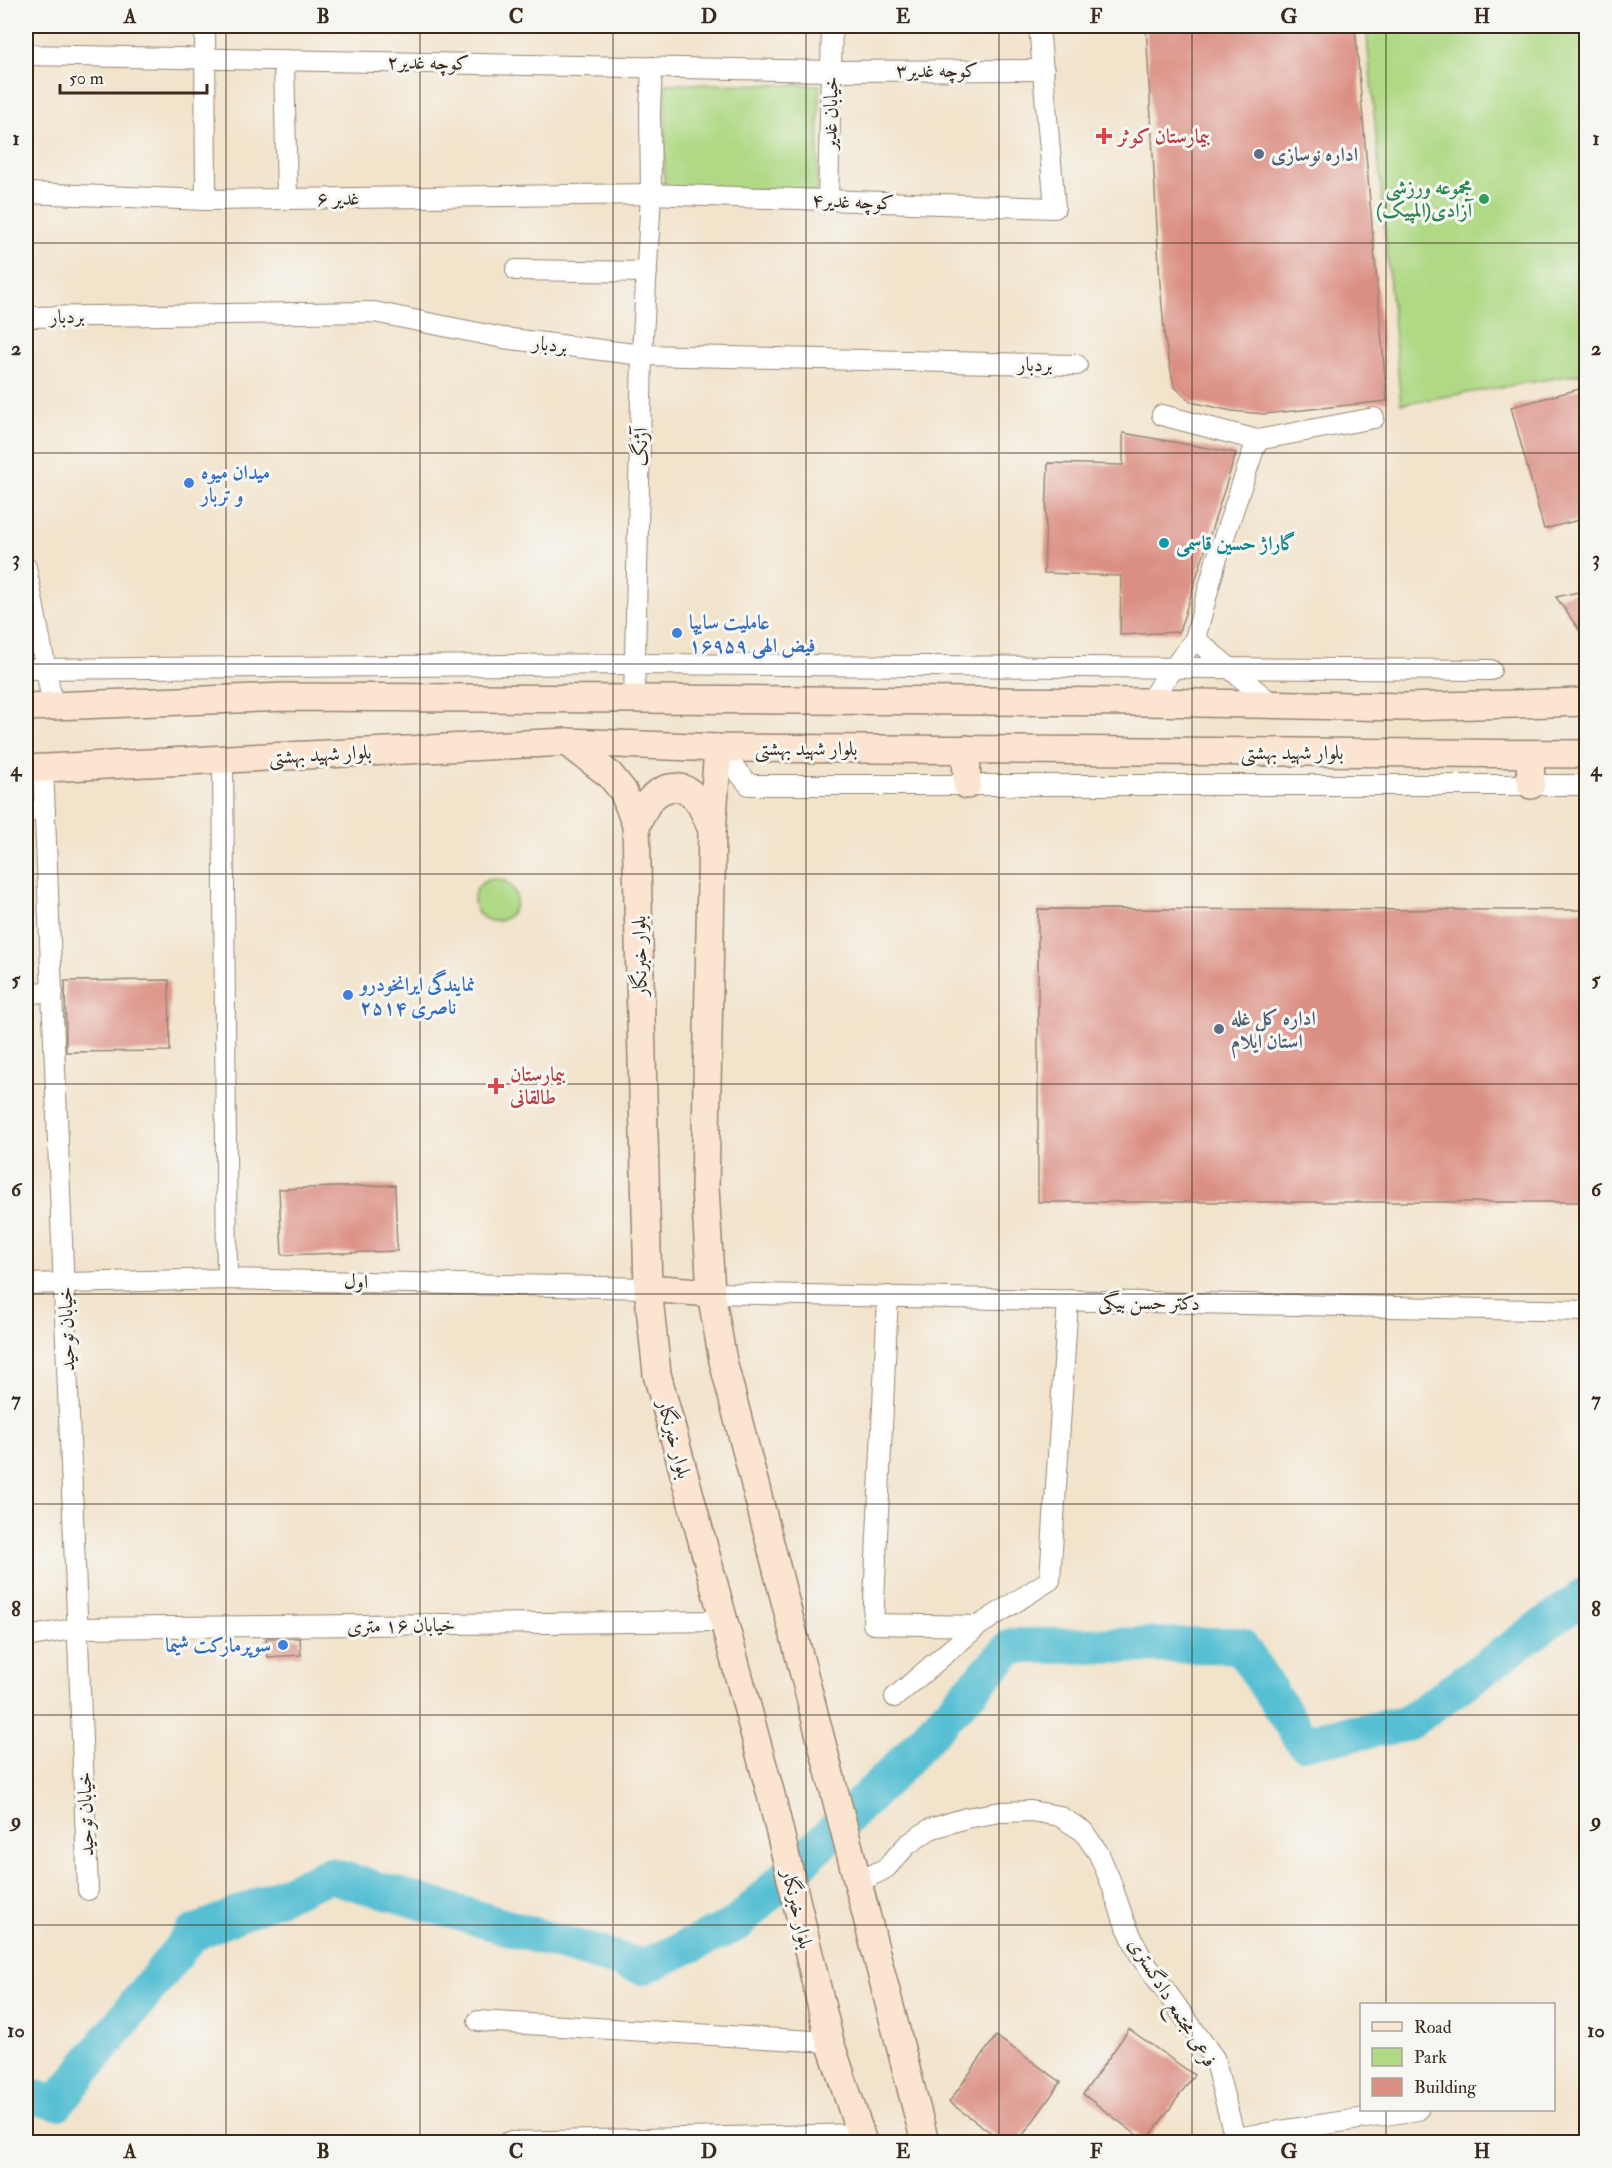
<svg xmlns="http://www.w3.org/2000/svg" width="1612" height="2168" font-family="'IM FELL Double Pica',Amiri,serif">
<rect width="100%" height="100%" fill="#f6f6f2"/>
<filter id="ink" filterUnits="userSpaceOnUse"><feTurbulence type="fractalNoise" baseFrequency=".0167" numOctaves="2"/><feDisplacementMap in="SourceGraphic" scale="12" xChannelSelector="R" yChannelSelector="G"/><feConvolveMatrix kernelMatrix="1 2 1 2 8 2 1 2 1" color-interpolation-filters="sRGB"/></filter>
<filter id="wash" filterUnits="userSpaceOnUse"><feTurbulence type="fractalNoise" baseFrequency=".008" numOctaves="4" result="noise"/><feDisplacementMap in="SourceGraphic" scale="24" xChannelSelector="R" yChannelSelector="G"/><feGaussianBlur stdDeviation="1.35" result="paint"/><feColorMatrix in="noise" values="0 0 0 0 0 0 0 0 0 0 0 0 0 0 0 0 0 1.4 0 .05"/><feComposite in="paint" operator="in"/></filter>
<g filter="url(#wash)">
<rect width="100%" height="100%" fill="#f2e3cb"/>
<g fill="#afd985" stroke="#758252" stroke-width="1.5">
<path d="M1366 26H1586V373L1401 404Z"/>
<path d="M666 84 820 85 817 191 664 189Z"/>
<circle cx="495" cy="900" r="21"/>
</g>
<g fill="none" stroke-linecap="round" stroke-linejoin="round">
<path stroke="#56bfd3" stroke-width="36" d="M26 2096 58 2102 192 1934 329 1875 643 1967 737 1924 893 1773 1012 1646 1240 1645 1303 1742 1406 1724 1586 1595"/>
</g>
<g id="blocks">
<g fill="#db8f83">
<path d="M1146 26H1355L1387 401 1264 414 1232 411 1191 402 1174 386 1165 341 1160 283Z"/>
<path d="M1587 387V518L1544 529 1511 407Z"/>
<path d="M1123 433 1236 453 1179 632 1120 635 1121 576 1044 573 1048 463 1123 465Z"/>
<path d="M1587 590V641L1556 597Z"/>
<path d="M1038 909 1587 910V1202H1038Z"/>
<path d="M169 980 170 1051 66 1052 65 981Z"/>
<path d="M395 1185 397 1251 282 1255 279 1189Z"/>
<path d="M266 1638H300L301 1655 268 1657Z"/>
<path d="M1129 2029 1194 2075 1146 2142 1083 2094Z"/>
<path d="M996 2036 1061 2082 1018 2142H1004L949 2102Z"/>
</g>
</g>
</g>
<g filter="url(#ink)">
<use href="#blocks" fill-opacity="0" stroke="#968674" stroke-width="1.5"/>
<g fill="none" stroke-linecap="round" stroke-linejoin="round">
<defs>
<g id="street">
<path d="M205 26 206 200"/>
<path d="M26 55 831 71 1044 70"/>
<path d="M284 60 287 199"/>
<path d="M26 193 206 200 651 194 1055 208 1039 26"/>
<path d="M828 201 832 26"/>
<path d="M516 270 647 272"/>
<path d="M26 317 374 312 503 338 642 355 1077 365"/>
<path d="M1162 415 1257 440 1374 418"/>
<path d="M26 567 53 706"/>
<path d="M1195 639 1272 704"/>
<path d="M26 669 635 664 1491 670"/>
<path d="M634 700 642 355 651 194 650 110 652 67"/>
<path d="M1148 702 1195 639 1216 561 1257 440"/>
<path d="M718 748 749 785H1586"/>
<path d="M223 759 227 1279"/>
<path d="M43 767 88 1890"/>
<path d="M26 811H45"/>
<path d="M26 993 53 992"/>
<path d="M26 1284 227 1279 648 1288"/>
<path d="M711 1293 1586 1311"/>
<path d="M888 1296 873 1624 978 1626"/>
<path d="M26 1637 78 1628 724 1621"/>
<path d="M895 1697 978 1626 1050 1580 1068 1300"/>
<path d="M859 1882 886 1868 907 1845 930 1829 966 1818 1001 1812 1031 1811 1059 1816 1083 1831 1099 1854 1110 1880 1124 1921 1141 1957 1214 2058 1236 2142"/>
<path d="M478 2021 830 2042"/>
<path d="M1235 2138 1418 2110"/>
<path d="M509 2142 861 2134"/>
</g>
<g id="secondary">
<path d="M26 707 286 697 1148 702 1404 707 1586 702"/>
<path d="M567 742 610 775 623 791 636 825 648 1288 657 1374 771 1795 830 2042 863 2142"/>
<path d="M718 748 712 831 705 1187 711 1293 723 1361 925 2142"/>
<path d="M966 749 967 785"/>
<path d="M1530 754 1531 785"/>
<path d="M26 769 567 742 718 748 1586 754"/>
<path d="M636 825C641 817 644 807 650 800 656 793 661 790 669 788 695 784 704 810 712 830"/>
<path d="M648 1288 711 1293"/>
</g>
</defs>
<use href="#street" stroke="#968674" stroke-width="22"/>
<use href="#secondary" stroke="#968674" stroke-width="30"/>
<use href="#street" stroke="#fff" stroke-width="20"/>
<use href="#secondary" stroke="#fce5d0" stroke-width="27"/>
</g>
</g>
<path fill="none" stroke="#3b2a1e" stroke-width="1.5" stroke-opacity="0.55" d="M226 26V2142M420 26V2142M613 26V2142M806 26V2142M999 26V2142M1192 26V2142M1386 26V2004M26 243H1586M26 453H1586M26 664H1586M26 874H1586M26 1084H1586M26 1294H1586M26 1504H1586M26 1715H1586M26 1925H1586M1386 2110V2142"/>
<g fill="#e0444e" stroke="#f6f6f2" stroke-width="2">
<path d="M1101 127h6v6h6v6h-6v6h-6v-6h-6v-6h6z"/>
<path d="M493 1077h6v6h6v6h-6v6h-6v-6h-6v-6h6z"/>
</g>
<g fill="#5c6f8a" stroke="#f6f6f2" stroke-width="2">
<circle cx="1259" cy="154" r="6"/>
<circle cx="1219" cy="1029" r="6"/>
</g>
<circle fill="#2e9e5b" stroke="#f6f6f2" stroke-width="2" cx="1484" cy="199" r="6"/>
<g fill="#3f7fe0" stroke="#f6f6f2" stroke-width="2">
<circle cx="189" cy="483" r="6"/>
<circle cx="677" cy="633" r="6"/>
<circle cx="348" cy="995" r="6"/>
<circle cx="283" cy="1645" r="6"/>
</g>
<circle fill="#0f9aa8" stroke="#f6f6f2" stroke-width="2" cx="1164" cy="543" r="6"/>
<g text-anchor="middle" stroke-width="6" stroke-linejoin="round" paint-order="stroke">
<g font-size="20" fill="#3b2a1e" stroke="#f6f6f2">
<text transform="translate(428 62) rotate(1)" y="7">کوچه غدیر۲</text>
<text x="937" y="77">کوچه غدیر۳</text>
<text transform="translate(830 113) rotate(-89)" y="7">خیابان غدیر</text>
<text transform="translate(338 198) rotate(-1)" y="7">غدیر ۶</text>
<text transform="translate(853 201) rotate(2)" y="7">کوچه غدیر۴</text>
<text transform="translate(67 316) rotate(-1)" y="7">بردبار</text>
<text transform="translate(550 344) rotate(7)" y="7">بردبار</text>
<text transform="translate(1035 364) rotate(1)" y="7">بردبار</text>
<text transform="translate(640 447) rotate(-89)" y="7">آژنگ</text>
<text x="806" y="755">بلوار شهید بهشتی</text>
<text x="1292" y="759">بلوار شهید بهشتی</text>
<text transform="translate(320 754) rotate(-3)" y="7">بلوار شهید بهشتی</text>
<text transform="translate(639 956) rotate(-91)" y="7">بلوار خبرنگار</text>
<text transform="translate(356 1281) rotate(1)" y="7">اول</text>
<text transform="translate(1149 1302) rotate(1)" y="7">دکتر حسن بیگی</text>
<text transform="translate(66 1329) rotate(-92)" y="7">خیابان توحید</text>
<text transform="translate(675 1439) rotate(75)" y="7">بلوار خبرنگار</text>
<text transform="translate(401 1625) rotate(-1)" y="7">خیابان ۱۶ متری</text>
<text transform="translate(85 1814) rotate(-92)" y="7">خیابان توحید</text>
<text transform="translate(798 1909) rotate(77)" y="7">بلوار خبرنگار</text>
<text transform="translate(1173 2002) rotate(58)" y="7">فرعی مجتمع دادگستری</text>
</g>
<g font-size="20" font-weight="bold" fill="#be3a42" stroke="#f6f6f2" text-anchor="start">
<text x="1118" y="143">بیمارستان کوثر</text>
<text x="510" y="1081">بیمارستان<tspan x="510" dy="23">طالقانی</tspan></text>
</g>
<g font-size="20" font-weight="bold" fill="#4e5e75" stroke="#f6f6f2" text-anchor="start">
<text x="1271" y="161">اداره نوسازی</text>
<text x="1231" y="1025">اداره کل غله<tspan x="1231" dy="23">استان ایلام</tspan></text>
</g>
<g font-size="20" font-weight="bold" fill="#27864d" stroke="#f6f6f2" text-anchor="end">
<text x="1472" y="194">مجموعه ورزشی<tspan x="1472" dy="23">آزادی(المپیک)</tspan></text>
</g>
<g font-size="20" font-weight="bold" fill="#366cbe" stroke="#f6f6f2" text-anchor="start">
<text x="201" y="479">میدان میوه<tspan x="201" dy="23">و تربار</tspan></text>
<text x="689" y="629">عاملیت سایپا<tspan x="689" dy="23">۱۶۹۵۹ فیض الهی</tspan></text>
<text x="360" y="991">نمایندگی ایرانخودرو<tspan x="360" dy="23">ناصری ۲۵۱۴</tspan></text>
<text x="271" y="1652" text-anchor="end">سوپرمارکت شیما</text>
</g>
<g font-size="20" font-weight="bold" fill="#0d838f" stroke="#f6f6f2" text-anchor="start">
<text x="1176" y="550">گاراژ حسین قاسمی</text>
</g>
</g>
<rect width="1612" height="2168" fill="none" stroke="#f6f6f2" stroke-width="66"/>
<rect x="1360" y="2003" width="195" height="108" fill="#f6f6f2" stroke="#aba49d" stroke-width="1.5"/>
<rect x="1372" y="2022" width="30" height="9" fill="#fce5d0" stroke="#aba49d" stroke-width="1.5"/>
<text x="1414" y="2033" font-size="18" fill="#3b2a1e">Road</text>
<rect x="1372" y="2048" width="30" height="18" fill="#afd985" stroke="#aba49d" stroke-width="1.5"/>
<text x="1414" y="2063" font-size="18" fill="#3b2a1e">Park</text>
<rect x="1372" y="2078" width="30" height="18" fill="#db8f83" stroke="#aba49d" stroke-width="1.5"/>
<text x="1414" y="2093" font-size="18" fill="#3b2a1e">Building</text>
<path d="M60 84v9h147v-9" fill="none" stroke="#3b2a1e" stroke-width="3"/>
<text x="69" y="84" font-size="18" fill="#3b2a1e" stroke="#f6f6f2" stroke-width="4.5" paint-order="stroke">50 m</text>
<rect x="33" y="33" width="1546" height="2102" fill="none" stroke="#3b2a1e" stroke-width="2"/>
<g font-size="20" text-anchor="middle" font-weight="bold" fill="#3b2a1e">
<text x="130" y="23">A</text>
<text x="323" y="23">B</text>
<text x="516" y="23">C</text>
<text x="709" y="23">D</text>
<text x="903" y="23">E</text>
<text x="1096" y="23">F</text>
<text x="1289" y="23">G</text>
<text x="1482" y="23">H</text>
<text x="16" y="145">1</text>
<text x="1596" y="145">1</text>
<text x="16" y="355">2</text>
<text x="1596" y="355">2</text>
<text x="16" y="565">3</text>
<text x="1596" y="565">3</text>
<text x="16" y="776">4</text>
<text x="1596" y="776">4</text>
<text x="16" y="986">5</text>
<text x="1596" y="986">5</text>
<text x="16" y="1196">6</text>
<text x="1596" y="1196">6</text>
<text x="16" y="1406">7</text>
<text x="1596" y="1406">7</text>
<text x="16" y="1616">8</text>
<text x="1596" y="1616">8</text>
<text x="16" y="1827">9</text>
<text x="1596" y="1827">9</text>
<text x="16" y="2037">10</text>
<text x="1596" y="2037">10</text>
<text x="130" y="2158">A</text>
<text x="323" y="2158">B</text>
<text x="516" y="2158">C</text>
<text x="709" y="2158">D</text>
<text x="903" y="2158">E</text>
<text x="1096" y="2158">F</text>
<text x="1289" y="2158">G</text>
<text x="1482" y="2158">H</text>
</g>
</svg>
